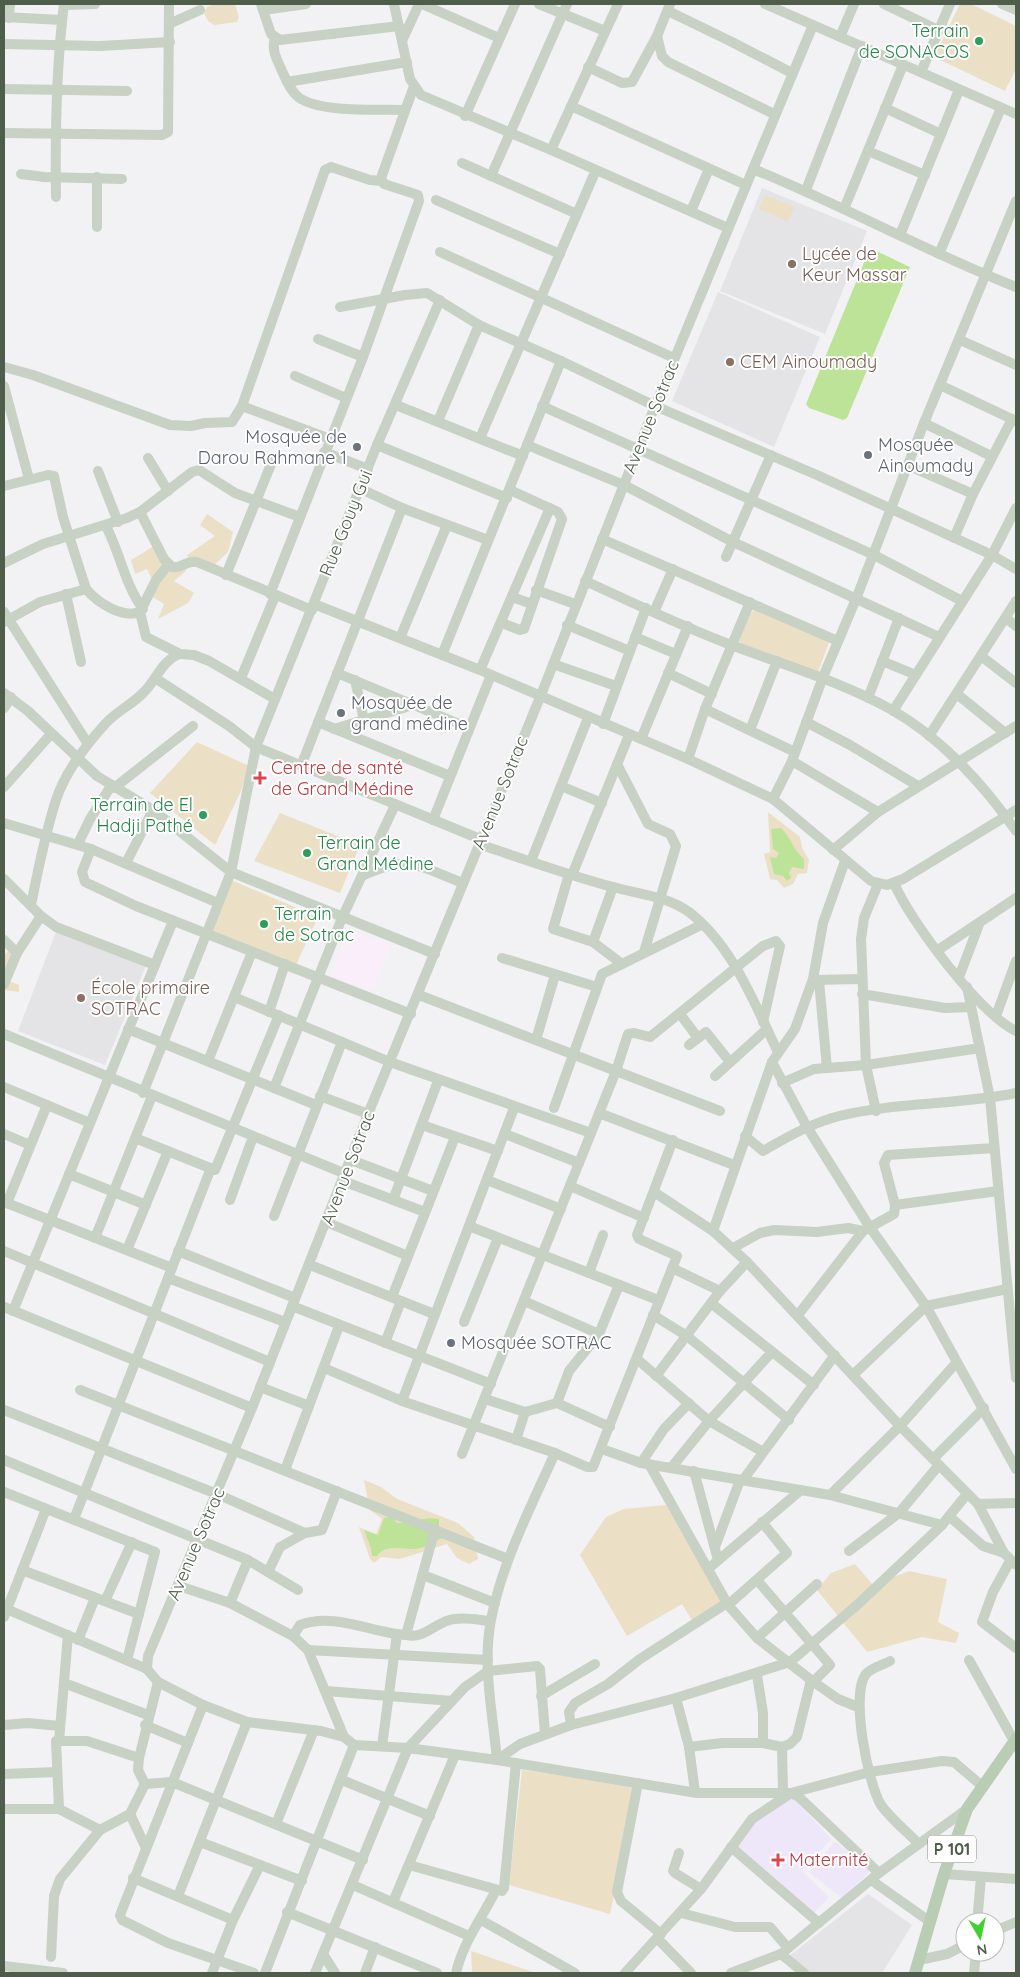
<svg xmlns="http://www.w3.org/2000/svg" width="1020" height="1977" font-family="Quicksand,sans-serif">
<rect width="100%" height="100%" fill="#f2f2f4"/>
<path fill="#fbeefb" d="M349 929 391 945 373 992 331 976Z"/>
<g fill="#e4e3e5">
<path d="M762 188 867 231 825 334 720 291Z"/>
<path d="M718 292 820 337 774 447 672 401Z"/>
<path d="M56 932 146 965 105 1065 18 1031Z"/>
<path d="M868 1894 912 1925 882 1973H808L788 1957Z"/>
</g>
<g fill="#eee6f9">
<path d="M793 1797 831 1839 802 1871 829 1897 812 1915 729 1848 757 1819Z"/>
<path d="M835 1842 871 1870 842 1898 809 1872Z"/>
</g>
<g fill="#ebe0c6">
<path d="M214 4H235L239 17 237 22 214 25 208 21 204 13 207 7Z"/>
<path d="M960 4H971L1016 26V69L1005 91 934 57Z"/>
<path d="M765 195 794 207 788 222 759 209Z"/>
<path d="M207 514 233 532 228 552 209 570 189 561 187 555 215 536 200 525Z"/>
<path d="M154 546 162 558 183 566 186 571 174 581 194 593 188 603 158 619 164 604 151 596 152 579 147 569 135 574 131 560Z"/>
<path d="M754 609 830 640 818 672 743 646 739 641 743 626Z"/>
<path d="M197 742 249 766 241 791 215 845 150 793Z"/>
<path d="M768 812 800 837 802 848 809 860 807 873 798 874 793 884 784 888 777 880 770 879 764 854 770 852Z"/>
<path d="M280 813 360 845 340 893 254 861Z"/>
<path d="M231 880 318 917 295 967 211 931Z"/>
<path d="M8 951 16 959 7 980 19 985V992L5 990 4 993V955Z"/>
<path d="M364 1480 381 1487 397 1499 458 1523 474 1537 478 1559 469 1564 457 1558 447 1544 400 1559 381 1557 374 1563 370 1559 359 1527 376 1534 382 1519 370 1510Z"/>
<path d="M666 1505 723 1604 693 1622 682 1604 627 1636 580 1555 606 1517 624 1509Z"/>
<path d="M855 1564 873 1585 909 1571 947 1579 938 1622 959 1633 956 1643 922 1637 867 1652 817 1590 831 1573Z"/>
<path d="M522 1770 637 1786 610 1914 509 1885Z"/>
<path d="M471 1951 536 1973H472Z"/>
</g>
<g fill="#bce398">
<path d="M870 248 910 267 847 418 843 420 809 408 806 404Z"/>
<path d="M781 828C793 840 793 850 804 859V869L792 867 789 873 791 878 787 881 783 876 774 874 770 857 776 858 779 853 773 849 771 829Z"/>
<path d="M392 1517 397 1523C413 1524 421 1516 439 1519V1527L446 1536C437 1540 426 1548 416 1549 405 1550 385 1543 377 1556H372L371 1548 364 1530 378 1535 384 1518Z"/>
</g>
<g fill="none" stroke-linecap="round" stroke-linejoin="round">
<g stroke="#c7d1c4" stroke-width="10">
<path d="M261 4 271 34 280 40 399 26"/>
<path d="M394 4 410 79 421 95 551 150 728 228"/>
<path d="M422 4 499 38"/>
<path d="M539 4 605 31"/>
<path d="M765 4 1016 114"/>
<path d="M884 4 938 30"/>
<path d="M1002 4 1016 10"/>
<path d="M64 5 95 4"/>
<path d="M263 10 306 4"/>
<path d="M668 11 732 42 792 73"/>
<path d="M4 17 62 20"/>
<path d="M9 18 10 4"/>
<path d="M169 24 200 10"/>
<path d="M657 36 662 56 668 62 774 114"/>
<path d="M840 37 854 4"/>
<path d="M275 38C271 50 277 59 282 71 286 80 292 94 301 99 325 113 377 109 405 110"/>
<path d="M402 41 419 4"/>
<path d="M4 44 100 46 170 42"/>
<path d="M588 67 622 83 632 82 657 36 670 4"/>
<path d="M921 72 950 4"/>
<path d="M287 82 407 62"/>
<path d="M4 89 127 91"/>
<path d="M571 106 746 185"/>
<path d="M885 108 941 134"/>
<path d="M465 116 515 4"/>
<path d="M4 133 162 135 168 132 169 4"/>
<path d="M551 150 618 4"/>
<path d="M868 151 925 175"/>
<path d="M462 163 577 214"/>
<path d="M753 169 813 25"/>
<path d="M21 174 44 177 122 179"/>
<path d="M491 176 567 4"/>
<path d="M97 177V227"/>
<path d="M806 190 862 46"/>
<path d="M56 197C55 131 56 68 64 4"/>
<path d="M436 200 560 254"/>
<path d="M844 209 903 65"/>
<path d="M691 211 709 169"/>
<path d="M900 235 959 90"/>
<path d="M440 252 674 358"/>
<path d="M939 254 1001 108"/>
<path d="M340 307 405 295 427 293 479 325 561 361 655 406 817 475 992 555 1016 569"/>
<path d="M318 339 363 357"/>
<path d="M960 340 1016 365"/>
<path d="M4 367 33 375 170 425 191 426 205 423 232 422 242 406 325 170 331 167 370 180 382 181"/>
<path d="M295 376 346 398"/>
<path d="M940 385 1016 421"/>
<path d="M4 386 29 479"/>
<path d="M396 405 523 456"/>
<path d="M242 406 330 439"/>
<path d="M542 406 874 555 962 601"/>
<path d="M438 421 479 325"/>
<path d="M924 423 991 456"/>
<path d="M480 438 596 170"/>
<path d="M377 445 507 498"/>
<path d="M527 445 624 485 733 542 939 637"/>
<path d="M324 452 368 469"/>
<path d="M148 458 168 491"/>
<path d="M909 466 973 494"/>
<path d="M98 471 118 522"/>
<path d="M4 486 48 475 54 476 63 517 86 589C97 602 122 619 140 612L156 580 168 565"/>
<path d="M361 489 402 508 488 540"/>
<path d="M140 512 164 559 172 567C181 569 187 560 197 562L312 610"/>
<path d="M106 526C120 553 125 585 143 609"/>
<path d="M954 538 973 494 1012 419"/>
<path d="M602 539 838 641"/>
<path d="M726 557 771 455"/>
<path d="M4 563 43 544 127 518 140 512 192 472 199 470 235 493 300 517"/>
<path d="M226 575 274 457"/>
<path d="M585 581C634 603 683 627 734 646 787 666 842 682 892 710 941 738 984 785 1016 831"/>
<path d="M536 590 575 604"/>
<path d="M66 594 81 662"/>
<path d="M270 594 363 357 419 201 418 195 384 184 381 178 414 86"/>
<path d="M512 597 532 604"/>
<path d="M314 604 480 670 688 759 773 799 871 881 887 885 903 879 1016 810"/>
<path d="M4 612 88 744"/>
<path d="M140 612 146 637 180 654 194 655 209 661 275 699"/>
<path d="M654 612 673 569"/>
<path d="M1006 618 1016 626"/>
<path d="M4 622 40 602 86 589"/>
<path d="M502 623 520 630 524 629 562 519 558 512 510 490"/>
<path d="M567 625 630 651"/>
<path d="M635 637 676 654"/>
<path d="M400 638 447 525"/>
<path d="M442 655 561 361"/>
<path d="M981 656 1016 683"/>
<path d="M882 661 916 675"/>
<path d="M553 664 616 686"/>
<path d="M480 670 550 508"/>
<path d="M337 673 469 728"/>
<path d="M668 673 712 694"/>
<path d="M155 678 229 726 256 747 480 839"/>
<path d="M241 678 275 596"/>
<path d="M355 680 364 720"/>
<path d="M4 693 28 711 97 776 153 810 231 872 435 954"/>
<path d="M957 694 1005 733"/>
<path d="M868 698 899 618"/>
<path d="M4 708 11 697"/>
<path d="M705 709 795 752"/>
<path d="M893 711 992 555 1016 508"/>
<path d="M318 722 450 776"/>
<path d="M806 722 850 745 918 786"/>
<path d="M603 724 646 608"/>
<path d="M334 729 413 705"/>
<path d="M750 730 777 661"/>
<path d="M929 736 1016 601"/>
<path d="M641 739 688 626"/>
<path d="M688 759 705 709 750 602"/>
<path d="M792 761 878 812"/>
<path d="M617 764 648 824 670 834 676 846 644 952"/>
<path d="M301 766 402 508"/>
<path d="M561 786 602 803"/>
<path d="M4 787 51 734"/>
<path d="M114 788 193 726"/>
<path d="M773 799 792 761 823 677 856 599 924 423 1016 201"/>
<path d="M433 820 491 675"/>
<path d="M4 823 91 849 218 903"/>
<path d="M78 844 90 819 111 786"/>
<path d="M479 844C523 859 568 875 613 887 638 894 667 896 689 912 733 946 754 1003 778 1052"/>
<path d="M91 849 82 872 85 882 136 906 411 1014"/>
<path d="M833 850 878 812 1016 726"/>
<path d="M531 861 588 718"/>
<path d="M126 863 153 810"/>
<path d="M569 874 553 929 593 942 622 964"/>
<path d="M572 875 629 735"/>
<path d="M362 876C409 854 418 866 463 883"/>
<path d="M4 879 41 916 56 927 155 965"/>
<path d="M894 883C910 921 979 1013 1016 1031"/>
<path d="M31 905C38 870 45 834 56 800 65 772 86 745 106 723 117 711 133 704 144 692 157 679 162 660 180 654"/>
<path d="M4 940 17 953"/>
<path d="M593 942 613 887"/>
<path d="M938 950 1016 898"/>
<path d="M502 958 597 987"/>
<path d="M959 977 980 922"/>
<path d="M814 980 861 979"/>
<path d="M819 981 827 1068"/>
<path d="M4 984 17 953 41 916"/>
<path d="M967 987 990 1098 1016 1378"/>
<path d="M862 994 945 1008 971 1007"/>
<path d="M419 995 720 1111"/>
<path d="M234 997 390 1062 591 1133"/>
<path d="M269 1012 285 964"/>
<path d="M680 1014 698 1038"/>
<path d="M996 1016 1016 961"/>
<path d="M128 1029 316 1105"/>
<path d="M4 1034 346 1174"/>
<path d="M536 1040 555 975"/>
<path d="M689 1045 706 1032 730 1062"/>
<path d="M208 1061 252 952"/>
<path d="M772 1062 807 1127 869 1226 926 1306 1016 1469"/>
<path d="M715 1076 767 1029"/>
<path d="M782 1083 814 1069 866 1065 980 1048"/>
<path d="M4 1087 90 1123"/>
<path d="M274 1088 342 918 395 805"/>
<path d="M143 1093 231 872 256 747 377 445 440 300"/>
<path d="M320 1096 368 1114"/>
<path d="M554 1108 602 974 701 925"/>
<path d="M876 1111 866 1065 861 939 864 918 878 884"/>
<path d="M599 1113 734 1165"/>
<path d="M422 1125 498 1151"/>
<path d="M4 1134 30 1145"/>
<path d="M505 1134 579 1163"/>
<path d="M745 1136 763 1151C787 1137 812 1123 839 1116 897 1102 958 1105 1016 1093"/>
<path d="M135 1138 215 1170 279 1015"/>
<path d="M351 1160 433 1191"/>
<path d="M69 1174 146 1205"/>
<path d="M487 1180 561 1209"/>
<path d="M343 1181 425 1212"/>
<path d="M570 1186 644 1218"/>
<path d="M654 1192 713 1231 747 1262 900 1426 978 1504 1004 1553 1016 1565"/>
<path d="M230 1200 253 1137"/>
<path d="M393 1200 438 1081"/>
<path d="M4 1202 172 1268"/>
<path d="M7 1203 47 1105"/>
<path d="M895 1205 998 1191"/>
<path d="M274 1216 342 1042"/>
<path d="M326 1222 408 1256"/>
<path d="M469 1226 658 1300"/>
<path d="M713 1231 772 1062 795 1029 813 979 823 923 845 861"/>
<path d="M95 1238 152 1096"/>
<path d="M733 1248 760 1233 774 1230 817 1232 848 1228 863 1231"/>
<path d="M127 1250 168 1151"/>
<path d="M4 1251 270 1362"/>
<path d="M178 1251 295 1298"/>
<path d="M310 1265 434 1314"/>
<path d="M672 1268 720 1291"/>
<path d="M589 1273 603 1235"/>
<path d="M168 1278 285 1322"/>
<path d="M392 1297 455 1137"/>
<path d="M524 1301 599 1334"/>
<path d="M711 1303 814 1385"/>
<path d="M292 1306 491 1384"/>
<path d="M4 1307 252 1408"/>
<path d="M13 1311 173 921"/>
<path d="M653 1315 687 1336 789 1420"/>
<path d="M798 1315 863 1231 894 1214 895 1205 884 1163 888 1155 994 1148"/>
<path d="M464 1322 498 1238"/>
<path d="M385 1343 401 1301"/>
<path d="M637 1359 709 1421 763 1452"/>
<path d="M324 1368 402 1401 555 1453 587 1467H593L677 1256 639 1239 637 1235 673 1140"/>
<path d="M854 1374 926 1306 1007 1289"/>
<path d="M656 1376 720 1291 747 1262"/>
<path d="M260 1387 309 1406"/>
<path d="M80 1390 508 1559"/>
<path d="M485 1399 525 1412 516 1440"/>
<path d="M402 1401 514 1108"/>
<path d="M557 1403 569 1371 599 1334 619 1285"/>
<path d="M4 1410 217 1494 305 1533 322 1530 337 1491"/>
<path d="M525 1412 557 1403 610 1427"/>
<path d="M602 1449 641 1463 830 1495 942 1525"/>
<path d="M462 1454 616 1071 628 1034 634 1033 650 1037 763 946 776 941 780 946 763 1022"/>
<path d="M933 1459 984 1408"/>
<path d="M4 1460 248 1560 298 1590"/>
<path d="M641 1463 664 1429 689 1403"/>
<path d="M649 1464 728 1605 757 1638 811 1680 838 1699 858 1707"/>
<path d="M671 1468 709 1421 772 1352"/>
<path d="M285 1470 339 1326"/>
<path d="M694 1471 718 1560"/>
<path d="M743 1480 835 1355"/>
<path d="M4 1492 155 1552 127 1660"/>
<path d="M830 1495 900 1426 957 1362"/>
<path d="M978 1504 1016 1503"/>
<path d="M949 1516 983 1546 1004 1553"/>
<path d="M74 1519 211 1168"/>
<path d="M715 1547 740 1480"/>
<path d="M849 1551 899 1513 939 1465"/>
<path d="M1010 1561 993 1592 982 1622 1016 1648"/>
<path d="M708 1569 801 1490"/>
<path d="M22 1570 139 1614"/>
<path d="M268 1572 280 1547 305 1533"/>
<path d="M423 1575 495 1603"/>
<path d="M757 1580 830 1665 813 1682"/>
<path d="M179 1586 230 1603 293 1636 308 1650 344 1737 354 1745 408 1748 497 1760 697 1793H791L870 1772 942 1761 954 1762 982 1786"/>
<path d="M105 1601 132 1542"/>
<path d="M230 1603 248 1560"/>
<path d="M728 1605 787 1553 762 1522"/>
<path d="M4 1608 147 1669"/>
<path d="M4 1617 46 1509"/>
<path d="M406 1635C425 1640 436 1621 454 1619 466 1617 479 1620 490 1621"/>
<path d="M293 1636 300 1625C334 1612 372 1633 406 1635L435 1529"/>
<path d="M757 1638 817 1584"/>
<path d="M78 1640 95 1598"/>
<path d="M308 1650 488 1660"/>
<path d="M969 1660 1014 1741"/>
<path d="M890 1661C883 1665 871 1668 866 1674 850 1694 868 1784 881 1805 891 1819 907 1832 919 1844"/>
<path d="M64 1683 148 1715"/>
<path d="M326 1691 452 1701"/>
<path d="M541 1696 595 1664"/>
<path d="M676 1698 689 1747 722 1743H763V1713L757 1675"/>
<path d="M203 1705 120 1915 122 1920 168 1943 254 1973"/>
<path d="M4 1725 28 1723 60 1726"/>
<path d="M145 1725 188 1743"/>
<path d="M571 1725 569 1712 575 1703 608 1684 640 1659 727 1603"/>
<path d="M344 1737 321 1731 247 1722 203 1705 158 1682 147 1669 148 1656 252 1408 368 1114 541 695 655 406 753 169C842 205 927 252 1016 287"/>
<path d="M59 1741 68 1635"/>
<path d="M763 1743 782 1747 783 1793"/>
<path d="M382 1746 397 1634"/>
<path d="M689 1747 695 1792"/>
<path d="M782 1747 790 1744 797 1737 811 1680"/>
<path d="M497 1760 520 1744 571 1725 676 1698 790 1662 856 1606 942 1525 967 1494"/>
<path d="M497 1760C493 1715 482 1665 491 1620 502 1562 531 1507 555 1453"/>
<path d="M4 1774 57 1772"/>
<path d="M342 1780 430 1816"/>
<path d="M638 1783 617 1892 621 1901 661 1934"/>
<path d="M145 1784 172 1782 363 1860"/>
<path d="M145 1784 138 1770 139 1758 158 1682"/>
<path d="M791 1793 799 1797 879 1873"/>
<path d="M4 1809H59L100 1830"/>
<path d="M59 1809 56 1741H87L139 1758"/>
<path d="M130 1814 146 1848"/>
<path d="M276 1824 314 1730"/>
<path d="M200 1842 302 1881"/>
<path d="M731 1847 819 1923"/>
<path d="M679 1853 673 1871 675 1873 701 1889"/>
<path d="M409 1865 502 1891 504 1888 516 1763"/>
<path d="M944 1874 1016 1879"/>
<path d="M133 1878 233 1920"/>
<path d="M871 1880 929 1921"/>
<path d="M353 1885 469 1936"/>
<path d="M178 1896 247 1722"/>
<path d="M393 1902 455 1755"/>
<path d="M287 1912 437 1973"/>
<path d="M978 1912 981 1877"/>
<path d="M681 1913 735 1927H770L788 1948"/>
<path d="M481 1920 575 1973"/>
<path d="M995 1931 1016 1922"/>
<path d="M657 1938 691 1973"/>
<path d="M323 1954 335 1973"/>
<path d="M51 1957 54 1896 60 1879 100 1830 130 1814 145 1784"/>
<path d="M919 1960 947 1954 965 1945"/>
<path d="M4 1966 63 1973"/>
<path d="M212 1973 233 1920 260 1865"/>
<path d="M265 1973 354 1745"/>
<path d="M315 1973 408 1748 465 1687 488 1671 537 1666 540 1669 545 1734"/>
<path d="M365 1973 375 1947"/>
<path d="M456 1973C463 1942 482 1918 496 1890"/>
<path d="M625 1973 701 1889 752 1819 791 1793"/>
<path d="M731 1973 781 1954"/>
<path d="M804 1973 781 1954 879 1873 967 1809"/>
<path d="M974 1973 976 1952"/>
</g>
<path stroke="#b9cdb5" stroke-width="12" d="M915 1973 944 1874 967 1809 1016 1739"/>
</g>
<g fill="#2e9e5b" stroke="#fff" stroke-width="2">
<circle cx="979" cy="41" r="5"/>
<circle cx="203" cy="815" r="5"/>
<circle cx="307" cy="853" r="5"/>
<circle cx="264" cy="924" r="5"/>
</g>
<g fill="#8d6e63" stroke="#fff" stroke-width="2">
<circle cx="792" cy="264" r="5"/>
<circle cx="730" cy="362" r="5"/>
<circle cx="81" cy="998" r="5"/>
</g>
<g fill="#6b7280" stroke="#fff" stroke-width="2">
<circle cx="357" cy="447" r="5"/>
<circle cx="868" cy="455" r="5"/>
<circle cx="341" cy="713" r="5"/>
<circle cx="451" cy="1343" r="5"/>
</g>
<g fill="#e0444e" stroke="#fff" stroke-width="2">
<path d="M257.5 770.5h5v5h5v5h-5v5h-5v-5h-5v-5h5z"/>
<path d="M775.5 1852.5h5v5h5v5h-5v5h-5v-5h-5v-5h5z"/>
</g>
<g text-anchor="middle" stroke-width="4" stroke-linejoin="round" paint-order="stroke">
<rect fill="#fff" stroke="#848e81" stroke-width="1" x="928" y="1835.5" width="48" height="27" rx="4"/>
<g font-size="16" font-weight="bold" fill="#4f5d4b">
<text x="952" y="1855">P 101</text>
</g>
<g font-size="18" fill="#27864d" stroke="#fff" text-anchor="end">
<text x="969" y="37">Terrain<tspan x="969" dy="21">de SONACOS</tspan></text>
<text x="193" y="811">Terrain de El<tspan x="193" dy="21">Hadji Pathé</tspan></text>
<text x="317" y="849" text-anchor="start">Terrain de<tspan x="317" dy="21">Grand Médine</tspan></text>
<text x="274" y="920" text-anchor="start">Terrain<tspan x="274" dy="21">de Sotrac</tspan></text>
</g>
<g font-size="18" fill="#785e54" stroke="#fff" text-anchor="start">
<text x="802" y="260">Lycée de<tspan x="802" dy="21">Keur Massar</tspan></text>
<text x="740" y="368">CEM Ainoumady</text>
<text x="91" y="994">École primaire<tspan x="91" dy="21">SOTRAC</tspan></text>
</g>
<g font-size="18" fill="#4f5d4b" stroke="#fff">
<text transform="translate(651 417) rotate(-68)" y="6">Avenue Sotrac</text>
<text transform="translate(346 523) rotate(-68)" y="6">Rue Gouy Gui</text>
<text transform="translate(500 793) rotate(-68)" y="6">Avenue Sotrac</text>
<text transform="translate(348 1168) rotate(-69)" y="6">Avenue Sotrac</text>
<text transform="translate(196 1544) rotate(-67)" y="6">Avenue Sotrac</text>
</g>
<g font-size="18" fill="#5b616d" stroke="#fff" text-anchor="start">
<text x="347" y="443" text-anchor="end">Mosquée de<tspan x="347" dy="21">Darou Rahmane 1</tspan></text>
<text x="878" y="451">Mosquée<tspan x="878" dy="21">Ainoumady</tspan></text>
<text x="351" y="709">Mosquée de<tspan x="351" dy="21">grand médine</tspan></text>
<text x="461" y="1349">Mosquée SOTRAC</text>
</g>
<g font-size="18" fill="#be3a42" stroke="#fff" text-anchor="start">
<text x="271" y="774">Centre de santé<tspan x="271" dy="21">de Grand Médine</tspan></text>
<text x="789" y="1866">Maternité</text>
</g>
</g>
<rect width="1020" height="1977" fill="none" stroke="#4f5d4b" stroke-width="10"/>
<g transform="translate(980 1937) rotate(171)"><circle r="24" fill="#ffffff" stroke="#b9beb7"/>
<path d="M0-4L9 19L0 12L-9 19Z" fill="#41d12e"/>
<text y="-8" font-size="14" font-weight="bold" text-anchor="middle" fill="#4f5d4b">N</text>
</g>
</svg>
